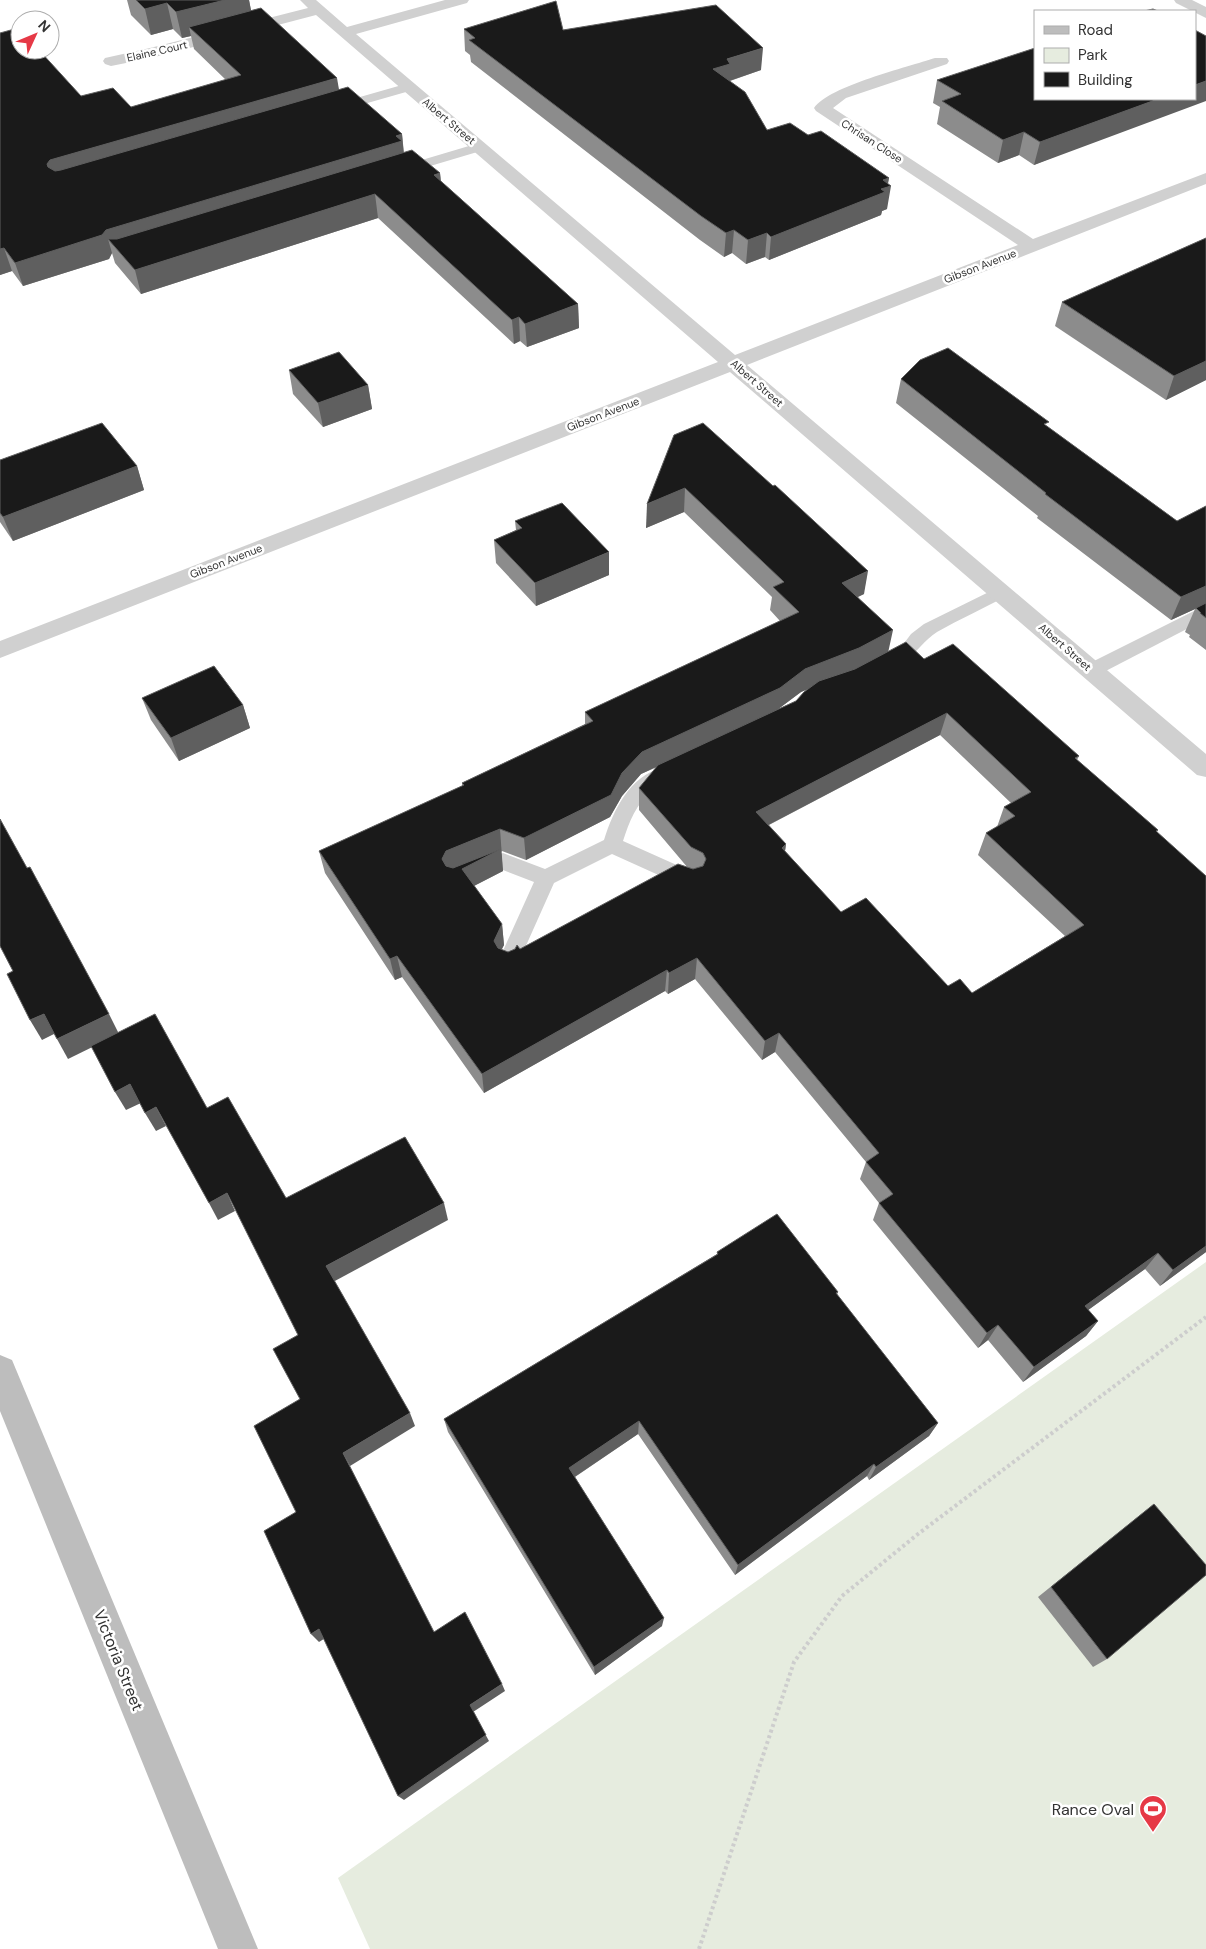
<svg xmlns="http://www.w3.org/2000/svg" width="1206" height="1949" font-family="'DM Sans',sans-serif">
<rect width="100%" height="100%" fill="#fff"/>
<path fill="#e6ecdf" d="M1206 1262V1949H370L338 1878Z"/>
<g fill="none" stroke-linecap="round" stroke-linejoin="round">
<path stroke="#cdcdcd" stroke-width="4" stroke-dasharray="3 3" stroke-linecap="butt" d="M699 1949 794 1662 842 1596 918 1534 1206 1317"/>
<g fill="#d0d0d0" fill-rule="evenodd">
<path d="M409 83 415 87 413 90 336 112 330 108 332 105Z"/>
<path d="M479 143 485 147 484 150 400 175 393 171 395 168Z"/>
<path d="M1001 586 1007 588 1010 592 1007 596C984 608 960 619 937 632 924 640 918 652 905 660 897 665 891 671 881 668L878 663 881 658 902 646 911 634 924 624Z"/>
<path d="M1206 605V619L1098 675 1092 676 1086 675 1083 670 1086 665Z"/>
<path d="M663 767 670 769 673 774C668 782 659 785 652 791 636 804 629 822 623 841L699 875 702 881 699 887 692 889 685 887 612 854 554 883 516 968 509 971 502 968 498 962 534 882 503 870 477 880 470 878 467 872 470 866 503 853 545 869 604 840C614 809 629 777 663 767Z"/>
</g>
<g fill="#d0d0d0" fill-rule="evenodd">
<path d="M300 0H316L347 27 445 0H469L467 3 356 34 735 355 1018 245 816 111 814 108C829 86 908 67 935 58H947L949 61 947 64 846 98 833 108 1033 239 1206 173V184L747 365 1206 754V777L1197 775 730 372 0 658V641L718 362 316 15 151 58 111 66 105 64 103 61 105 58 150 48 308 8Z"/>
<path d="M1174 0H1192L1206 7V18L1176 3Z"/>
</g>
<path fill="#bdbdbd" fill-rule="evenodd" d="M0 1355 12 1360 258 1949H218L0 1411Z"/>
</g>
<g fill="#8c8c8c" fill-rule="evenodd">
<path d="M127 0H249L251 11 339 90 402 134 404 153 440 173 441 181 578 304 579 328 527 347 520 341 514 344 378 218 141 294 115 263 112 253 109 259 23 286 12 271 0 275V33L81 96 131 107 226 80 194 49 191 36 182 38 173 29 151 35 131 15Z"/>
<path d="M464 29 563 30 761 70 730 81 767 130 808 135 889 178 888 184 887 209 882 211 881 215 769 260 765 257 746 264 732 253 724 257 700 240 471 62 470 55 465 51Z"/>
<path d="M937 80 1195 99 1034 165 1019 155 998 163 937 124 940 107 933 103Z"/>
<path d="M1206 238V380L1166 400 1055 326 1062 302Z"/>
<path d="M289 370 368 385 372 409 323 427 293 394Z"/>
<path d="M901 379 1048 427 1177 521 1206 506V650L1189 637 1190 635 1185 632 1195 609 1171 620 1037 518 1038 516 896 403Z"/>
<path d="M674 435 864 594 858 597 888 652 924 659 1079 756 1077 760 1158 830 1157 832 1206 1252 1160 1286 1145 1269 1088 1310 1098 1321 1086 1336 1023 1382 988 1340 978 1348 873 1220 879 1203 860 1179 866 1162 775 1052 762 1060 695 979 668 994 665 991 484 1093 402 977 395 980 325 873 319 851 462 786V783L585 724V712L780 621 770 610 772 597 684 512 646 528ZM807 689 796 701 778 709 801 692ZM940 735 1011 803 1004 807 997 827 986 833 978 855 1065 936 972 993 948 986 841 912 785 851 786 844 769 825ZM657 767 639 788V810L688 868 520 949 508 952 501 950 504 945 502 924 474 886 503 871 501 852 502 851 526 860 610 817 622 796 641 774Z"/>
<path d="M0 460 137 466 144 490 13 541 0 522Z"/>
<path d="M515 521 609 575 536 606 496 563 494 540 516 530Z"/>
<path d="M142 698 243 705 250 728 179 761 151 720Z"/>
<path d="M717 1252 838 1292 837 1295 938 1423 929 1436 869 1480 867 1476 735 1575 638 1434 575 1477 662 1626 595 1675 448 1432 444 1419 717 1254Z"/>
<path d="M1154 1504 1107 1659 1093 1667 1038 1597Z"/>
</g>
<g fill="#5f5f5f">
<path d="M225 0H249L253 20 189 27 191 36 182 38 176 12Z"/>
<path d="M167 3 173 29 151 35 145 9Z"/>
<path d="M763 48 761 70 729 81 713 69 727 59Z"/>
<path d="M337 78 341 101 54 187 47 164 50 160Z"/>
<path d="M1206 81V101L1034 165 1040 142 1158 99H1195V85Z"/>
<path d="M1024 132 1019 155 998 163 1003 140Z"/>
<path d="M402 134 404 157 119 251 108 239 112 253 109 259 23 286 15 263 106 230Z"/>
<path d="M440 173 442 196 434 175Z"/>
<path d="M889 178 887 187 891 186 887 209 882 211 881 215 769 260 771 237 883 180Z"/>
<path d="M375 194 378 218 141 294 135 270Z"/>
<path d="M734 230 732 253 724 257 726 233Z"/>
<path d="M767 233 765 257 746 264 748 240Z"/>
<path d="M4 248 12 271 0 275V249Z"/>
<path d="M578 304 579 328 527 347 525 324Z"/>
<path d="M519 317 520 341 514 344 512 320Z"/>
<path d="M1206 361V380L1166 400 1174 376Z"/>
<path d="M368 385 372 409 323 427 318 403Z"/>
<path d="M137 466 144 490 13 541 3 517Z"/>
<path d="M685 488 684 512 646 528 647 504Z"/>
<path d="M609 552V575L536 606 535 583Z"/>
<path d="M868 571 864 594 838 606 842 583Z"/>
<path d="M1206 586V604L1171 620 1181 597Z"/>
<path d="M893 630 888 653 854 671 801 692 777 710 641 774 622 796 610 817 526 860 524 838 622 773 642 752 805 669Z"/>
<path d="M243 705 250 728 179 761 171 738Z"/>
<path d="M947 713 940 735 753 833 756 812Z"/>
<path d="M500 829 503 871 464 891 449 872 442 859 446 851Z"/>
<path d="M786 844 783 865 782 848Z"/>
<path d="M502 924 504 945 496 961 494 941Z"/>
<path d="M397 956 402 977 395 980 390 959Z"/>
<path d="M697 958 695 979 668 994 669 973Z"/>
<path d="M667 970 665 991 484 1093 482 1074Z"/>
<path d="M44 1014 56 1033 42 1040 30 1020Z"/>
<path d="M109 1014 119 1034 68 1059 57 1039Z"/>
<path d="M779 1033 775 1052 762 1060 765 1041Z"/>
<path d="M130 1084 141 1103 126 1110 115 1092Z"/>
<path d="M156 1107 166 1126 156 1131 145 1113Z"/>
<path d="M227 1193 235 1211 218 1220 209 1203Z"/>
<path d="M444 1203 448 1220 333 1282 326 1266Z"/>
<path d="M1206 1246V1252L1160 1286 1173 1270Z"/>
<path d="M1158 1253 1145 1269 1073 1321 1085 1306Z"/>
<path d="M1098 1321 1086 1336 1023 1382 1034 1367Z"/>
<path d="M998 1325 988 1340 978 1348 987 1333Z"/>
<path d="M410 1413 415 1426 350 1466 343 1453Z"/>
<path d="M639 1421 638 1434 570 1480 569 1468Z"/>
<path d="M938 1423 929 1436 869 1480 876 1467Z"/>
<path d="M874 1464 867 1476 735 1575 738 1565Z"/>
<path d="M664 1618 662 1626 595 1675 594 1667Z"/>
<path d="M319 1629 327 1637 319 1642 311 1634Z"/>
<path d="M502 1684 505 1691 473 1712 489 1741 404 1800 398 1796 470 1705Z"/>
</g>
<g fill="#1a1a1a" stroke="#5f5f5f" fill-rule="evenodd">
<path d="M136 0H225L176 12 167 3 145 9Z"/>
<path d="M556 1 563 30 716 5 763 48 727 59 730 64 713 69 745 92 767 130 790 123 808 135 821 131 889 178 883 180 891 186 881 189 885 192 771 237 767 233 748 240 734 230 726 233 701 216 469 40 475 38 464 29Z"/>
<path d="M261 8 337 78 50 160 47 164 48 167 55 171 61 170 348 87 402 134 396 136 402 141 106 230 102 235 15 263 4 248 0 249V33L18 28 20 30V50H39L81 96 113 88 131 107 241 75 189 27Z"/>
<path d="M1153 9 1158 11H1144Z"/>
<path d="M1195 30 1206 36V81L1195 85Z"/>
<path d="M1035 48V99H1158L1040 142 1024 132 1003 140 942 101 961 94 937 80Z"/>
<path d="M412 150 440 173 434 175 578 304 525 324 519 317 512 320 375 194 135 270 108 239H117Z"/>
<path d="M1206 238V361L1174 376 1062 302Z"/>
<path d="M948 348 1049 422 1044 424 1177 521 1206 506V586L1181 597 1045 494 1046 493 901 379 920 360Z"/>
<path d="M339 352 368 385 318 403 289 370Z"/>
<path d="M102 423 137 466 3 517 0 513V460Z"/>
<path d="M703 423 773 486 775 485 868 571 842 583 893 630 859 648 805 669 780 688 642 752 622 773 611 795 524 838 500 829 446 851 442 859 446 866 453 868 501 849 462 869 502 924 494 941 498 948 508 952 515 949 517 945 520 949 678 864 693 869 703 866 706 859 703 853 691 847 639 788 658 765 796 701 804 692 819 681 855 669 906 642 924 659 953 644 1079 756 1075 758 1158 830 1156 831 1206 876V1246L1173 1270 1158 1253 1085 1306 1098 1321 1034 1367 998 1325 987 1333 879 1203 893 1194 866 1162 879 1153 779 1033 765 1041 697 958 669 973 667 970 482 1074 397 956 390 959 319 851 464 785 462 783 593 721 585 712 799 612 773 587 784 582 685 488 647 504 674 435ZM947 713 1031 792 1004 807 1015 816 986 833 1084 925 972 993 960 979 948 986 866 898 841 912 782 848 786 844 756 812Z"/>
<path d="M562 503 609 552 535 583 494 540 522 528 515 521Z"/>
<path d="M1206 603V618L1200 613H1201L1196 608Z"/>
<path d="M214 666 243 705 171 738 142 698Z"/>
<path d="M0 819 27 868 30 867 109 1014 57 1039 44 1014 30 1020 7 974 13 971 0 946Z"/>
<path d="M155 1014 207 1108 228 1097 286 1198 405 1137 444 1203 326 1266 410 1413 343 1453 434 1632 465 1612 502 1684 470 1705 486 1735 398 1796 319 1629 311 1634 264 1531 296 1512 254 1426 300 1399 273 1349 298 1335 227 1193 209 1203 156 1107 145 1113 130 1084 115 1092 91 1046Z"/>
<path d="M777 1214 838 1292 836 1293 938 1423 876 1467 874 1464 738 1565 639 1421 569 1468 664 1618 594 1667 444 1419 718 1254 717 1252Z"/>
<path d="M1154 1504 1206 1565V1575L1107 1659 1051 1587Z"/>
</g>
<defs>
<symbol id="stadium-pin" viewBox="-11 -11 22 30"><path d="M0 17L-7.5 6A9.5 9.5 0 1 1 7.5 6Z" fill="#e63946" stroke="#fff"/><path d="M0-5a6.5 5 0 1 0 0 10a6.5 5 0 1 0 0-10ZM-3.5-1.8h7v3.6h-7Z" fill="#fff"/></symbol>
</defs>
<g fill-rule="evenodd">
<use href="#stadium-pin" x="1137" y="1793" width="32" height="43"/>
</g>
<g text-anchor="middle" stroke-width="5" stroke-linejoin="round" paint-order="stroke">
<g font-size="11" fill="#333" stroke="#fff">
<text transform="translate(157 51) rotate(-13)" y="4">Elaine Court</text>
<text transform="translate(449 121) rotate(40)" y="4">Albert Street</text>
<text transform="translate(872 141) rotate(33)" y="4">Chrisan Close</text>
<text transform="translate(980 266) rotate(-21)" y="4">Gibson Avenue</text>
<text transform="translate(757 383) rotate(41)" y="4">Albert Street</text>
<text transform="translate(603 414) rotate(-21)" y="4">Gibson Avenue</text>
<text transform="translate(226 561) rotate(-21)" y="4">Gibson Avenue</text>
<text transform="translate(1065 647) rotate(41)" y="4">Albert Street</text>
</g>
<g font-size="16" fill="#333" stroke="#fff">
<text transform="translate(119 1660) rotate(68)" y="6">Victoria Street</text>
</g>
<g font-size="16" fill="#333" stroke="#fff" text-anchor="end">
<text x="1134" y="1815">Rance Oval</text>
</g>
</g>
<rect x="1034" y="10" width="162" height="90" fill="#ffffff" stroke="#adadad"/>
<rect x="1044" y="26" width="25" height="8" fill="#bdbdbd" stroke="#adadad"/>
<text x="1078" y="35" font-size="15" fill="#333333">Road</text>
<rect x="1044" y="48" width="25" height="15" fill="#e6ecdf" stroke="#adadad"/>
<text x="1078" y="60" font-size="15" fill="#333333">Park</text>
<rect x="1044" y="72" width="25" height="15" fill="#1a1a1a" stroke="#adadad"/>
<text x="1078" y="85" font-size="15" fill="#333333">Building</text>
<g transform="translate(35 35) rotate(46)"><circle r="24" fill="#ffffff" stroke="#adadad"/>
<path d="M0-4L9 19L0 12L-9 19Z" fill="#e63946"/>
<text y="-8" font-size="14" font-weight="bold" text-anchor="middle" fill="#333333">N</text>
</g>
</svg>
